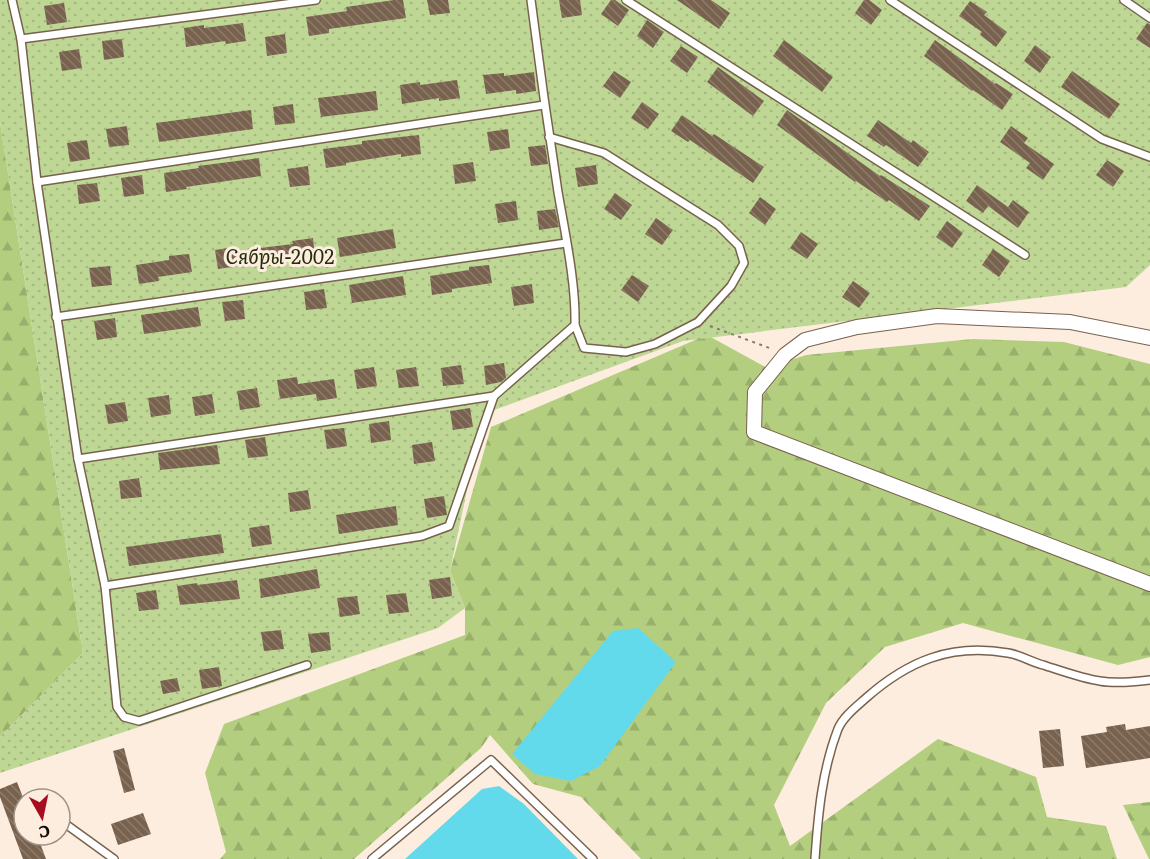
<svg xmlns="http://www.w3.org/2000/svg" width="1150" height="859" font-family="Literata,serif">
<defs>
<pattern id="forest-firs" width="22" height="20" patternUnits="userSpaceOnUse" patternTransform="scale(1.5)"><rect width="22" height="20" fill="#b2ce7e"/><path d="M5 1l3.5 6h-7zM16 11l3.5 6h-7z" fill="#98b06b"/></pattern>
<pattern id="garden-dots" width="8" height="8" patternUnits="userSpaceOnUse" patternTransform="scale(1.5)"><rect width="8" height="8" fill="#bfd795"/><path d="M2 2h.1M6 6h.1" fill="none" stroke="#a3b77f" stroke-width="1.8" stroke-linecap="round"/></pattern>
<pattern id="building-back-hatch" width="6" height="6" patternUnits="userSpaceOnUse" patternTransform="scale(1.5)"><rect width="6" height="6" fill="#78624d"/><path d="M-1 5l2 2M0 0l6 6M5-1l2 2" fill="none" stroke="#8c7b6c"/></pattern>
</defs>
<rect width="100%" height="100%" fill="#fdeddf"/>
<g fill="url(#forest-firs)">
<path d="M0 122 83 653 0 737Z"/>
<path d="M707 335 767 368 806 355 973 339 1064 342 1150 364V657L1118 665 963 623 885 647 826 703 774 805 790 846 938 739 1036 777 1047 817 1106 826 1117 859H641L581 797 533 784 490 735 481 748 354 859H220L226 852 205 773 224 724 465 635V608L450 571 491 427Z"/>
<path d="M1150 802V859H1149L1123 805Z"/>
</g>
<path fill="url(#garden-dots)" d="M0 0H1150V265L1126 287 683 341 483 414 450 571 465 608 438 628 0 773V737L83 653 0 122Z"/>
<g fill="#63daec">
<path d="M638 628 676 662 600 766 571 781 535 774 512 754 613 631Z"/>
<path d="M499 786 524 804 578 859H405L482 789Z"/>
</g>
<g fill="url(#building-back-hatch)">
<path d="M394 0H403L406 18 329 29V33L309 36 306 17 347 11 346 7Z"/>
<path d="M427 0H448L450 13 430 15Z"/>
<path d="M559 0H580L582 15 562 18Z"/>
<path d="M611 0H615L629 10 618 26 601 14Z"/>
<path d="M677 0H711L730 13 719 29Z"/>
<path d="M864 0H869L882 10 871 25 855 13Z"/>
<path d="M970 1 987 12 984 15 1007 32 996 47 980 35 982 32 959 16Z"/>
<path d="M64 3 67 22 47 25 44 6Z"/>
<path d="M647 20 664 32 653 48 637 36Z"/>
<path d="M243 23 246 41 226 44 225 41 186 47 184 28 204 25V28Z"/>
<path d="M1147 23 1150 24V48L1136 39Z"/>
<path d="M285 34 287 53 267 56 265 37Z"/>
<path d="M122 39 124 57 104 60 102 41Z"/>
<path d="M784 40 833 77 822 92 773 56Z"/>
<path d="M935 40 995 84 996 83 1013 94 1002 110 973 90 972 91 924 56Z"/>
<path d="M1035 45 1051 57 1040 73 1024 61Z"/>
<path d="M681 46 698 57 687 73 670 61Z"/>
<path d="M79 49 82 68 62 71 59 52Z"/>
<path d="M718 67 764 101 753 116 707 82Z"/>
<path d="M614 71 631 82 620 98 603 86Z"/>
<path d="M1072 71 1120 104 1109 119 1061 87Z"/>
<path d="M534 72 536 91 516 94V90L486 94 483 75 504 73V76Z"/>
<path d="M457 80 460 98 439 101V98L402 104 400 85 420 82V85Z"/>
<path d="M376 91 378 110 321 117 318 98Z"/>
<path d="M642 102 659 114 648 129 631 118Z"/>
<path d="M293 104 295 123 275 125 273 107Z"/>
<path d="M251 110 253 129 159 142 156 123Z"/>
<path d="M787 110 880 176 881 175 930 206 919 221 889 200 887 202 856 181 855 182 777 125Z"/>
<path d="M682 115 712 136 714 134 764 167 753 183 690 140 688 142 671 131Z"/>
<path d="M878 120 911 143 913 140 929 152 918 167 886 145 884 147 867 136Z"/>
<path d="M127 126 129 145 109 147 106 129Z"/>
<path d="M1011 126 1028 138 1024 143 1054 164 1043 180 1026 168 1030 163 1000 142Z"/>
<path d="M508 129 510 148 490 151 487 132Z"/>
<path d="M419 135 421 154 401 157V154L346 163V165L326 168 323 149 362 144V141Z"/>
<path d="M87 140 90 159 70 162 67 143Z"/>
<path d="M545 145 548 164 531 166 528 147Z"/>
<path d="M259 158 261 176 186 187 187 189 166 192 164 173 199 168 198 166Z"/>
<path d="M1107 160 1124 171 1113 187 1096 175Z"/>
<path d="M473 162 476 181 455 184 453 165Z"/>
<path d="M596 165 598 184 578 187 575 168Z"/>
<path d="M308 166 310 185 290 187 287 169Z"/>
<path d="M142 175 144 194 124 197 121 178Z"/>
<path d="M97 183 100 201 79 204 77 185Z"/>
<path d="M977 185 1008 207 1013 200 1029 212 1018 228 988 206 983 213 966 201Z"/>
<path d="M615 193 632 205 621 220 604 209Z"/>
<path d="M760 197 776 209 765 225 749 213Z"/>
<path d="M516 201 518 220 498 223 495 204Z"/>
<path d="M555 209 559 227 539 230 537 211Z"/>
<path d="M656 218 673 230 662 245 645 234Z"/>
<path d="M947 221 963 233 952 248 936 237Z"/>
<path d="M393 229 396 248 340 257 337 238Z"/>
<path d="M801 232 818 244 807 259 790 248Z"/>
<path d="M313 238 315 257 282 261 283 264 263 267 260 248 293 244 292 241Z"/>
<path d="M235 247 238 266 218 269 215 250Z"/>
<path d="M993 249 1010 261 999 277 982 265Z"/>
<path d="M189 254 192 272 158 277 159 281 139 284 136 265 169 260V256Z"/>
<path d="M489 265 492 283 452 289V292L432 295 430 276 469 270V267Z"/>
<path d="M110 266 112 285 92 287 89 268Z"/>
<path d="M632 275 649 286 638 302 621 290Z"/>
<path d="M403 276 406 295 352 303 349 285Z"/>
<path d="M853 281 870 293 859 308 842 297Z"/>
<path d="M532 284 534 303 514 306 511 287Z"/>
<path d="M324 289 327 308 306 310 304 292Z"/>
<path d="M243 300 245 319 225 321 222 302Z"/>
<path d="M198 307 201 326 144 334 141 315Z"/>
<path d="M115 318 117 337 97 340 94 321Z"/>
<path d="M504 363 506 378 501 382 486 385 484 366Z"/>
<path d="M461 365 464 384 443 386 441 368Z"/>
<path d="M374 367 377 386 357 389 354 370Z"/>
<path d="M416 367 419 386 399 388 396 370Z"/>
<path d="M297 377 298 384 334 379 337 398 317 401 316 394 280 399 277 380Z"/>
<path d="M257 388 260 407 240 410 237 391Z"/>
<path d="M212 394 215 413 195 416 192 397Z"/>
<path d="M169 395 171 414 151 417 148 398Z"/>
<path d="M125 402 128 421 108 424 105 405Z"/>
<path d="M470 408 473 427 453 430 450 411Z"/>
<path d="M389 421 391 440 371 443 369 424Z"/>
<path d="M344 428 347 446 327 449 324 430Z"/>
<path d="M265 437 268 456 248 458 245 440Z"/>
<path d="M432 442 435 461 414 464 412 445Z"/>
<path d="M217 445 220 464 160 470 158 453Z"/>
<path d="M139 478 142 497 121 499 119 481Z"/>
<path d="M308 490 311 509 290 512 288 493Z"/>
<path d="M444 496 447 515 427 518 424 499Z"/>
<path d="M396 506 398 525 339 534 336 515Z"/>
<path d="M269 525 272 544 252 547 249 528Z"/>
<path d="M221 534 224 553 129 566 126 547Z"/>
<path d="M317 569 320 588 261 598 259 579Z"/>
<path d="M450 577 452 596 432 599 429 580Z"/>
<path d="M237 580 240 599 180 605 177 586 197 583 198 585Z"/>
<path d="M156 590 159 609 139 611 136 593Z"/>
<path d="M406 593 409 612 389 614 386 595Z"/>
<path d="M357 596 360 614 340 617 337 598Z"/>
<path d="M281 630 284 649 264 651 261 632Z"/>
<path d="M329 632 331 650 311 653 308 634Z"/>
<path d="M219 667 222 686 202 689 199 670Z"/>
<path d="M177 678 180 691 163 694 160 681Z"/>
<path d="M1125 724 1126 730 1150 726V758L1086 768 1081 736 1107 732 1106 727Z"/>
<path d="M1060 729 1064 766 1043 768 1039 731Z"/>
<path d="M124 748 135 790 124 793 113 751Z"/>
<path d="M17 782 24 800V835H37L46 859H23L0 797V789Z"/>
<path d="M143 813 151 834 118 845 111 824Z"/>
</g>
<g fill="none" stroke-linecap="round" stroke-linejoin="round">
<defs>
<g id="service">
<path d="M12 0 21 39 37 182 78 459 105 586 117 707 124 717 139 721 307 665"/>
<path d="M626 0 1025 255"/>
<path d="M890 0 1102 139 1150 157"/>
<path d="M1124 0 1150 18"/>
<path d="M21 39 316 0"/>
<path d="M549 137 604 153 718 225 739 246 744 263 731 286 698 322 655 344 626 352 584 348 575 325"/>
<path d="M37 182 544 105"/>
<path d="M56 317 566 243"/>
<path d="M78 459 494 396"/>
<path d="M105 586 422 536 449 526 494 396 575 325C576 283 565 233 558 192 548 128 539 64 531 0"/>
<path d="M60 820 114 859"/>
<path d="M372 859 491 760 593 859"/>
<path d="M815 859C818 815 822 770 838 729 843 717 856 707 866 698 908 661 951 643 1008 653 1021 655 1031 662 1043 665 1059 670 1084 679 1100 681 1116 684 1134 682 1150 680"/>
</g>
<path id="minor" d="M1150 338 1070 322 937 316 857 327 805 340 785 355 755 392 754 432 1150 584"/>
</defs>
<use href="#service" stroke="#78624d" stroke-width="10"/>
<use href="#minor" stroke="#78624d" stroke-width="16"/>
<path stroke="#877a70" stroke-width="2" stroke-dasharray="3 4.5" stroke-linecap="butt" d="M710 326 772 349"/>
<use href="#service" stroke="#fff" stroke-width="7"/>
<use href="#minor" stroke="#fff" stroke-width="14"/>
</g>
<g text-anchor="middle" stroke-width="6" stroke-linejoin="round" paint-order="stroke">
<g font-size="20" font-style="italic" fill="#232d0b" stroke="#fdeddf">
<text x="280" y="264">Сябры-2002</text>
</g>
</g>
<g transform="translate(42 817) rotate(171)"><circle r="28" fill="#fdeddf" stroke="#a09388" stroke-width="1.5"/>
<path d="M0-4.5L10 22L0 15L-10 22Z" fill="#a60d21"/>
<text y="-9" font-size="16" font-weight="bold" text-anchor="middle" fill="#150c05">С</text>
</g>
</svg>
